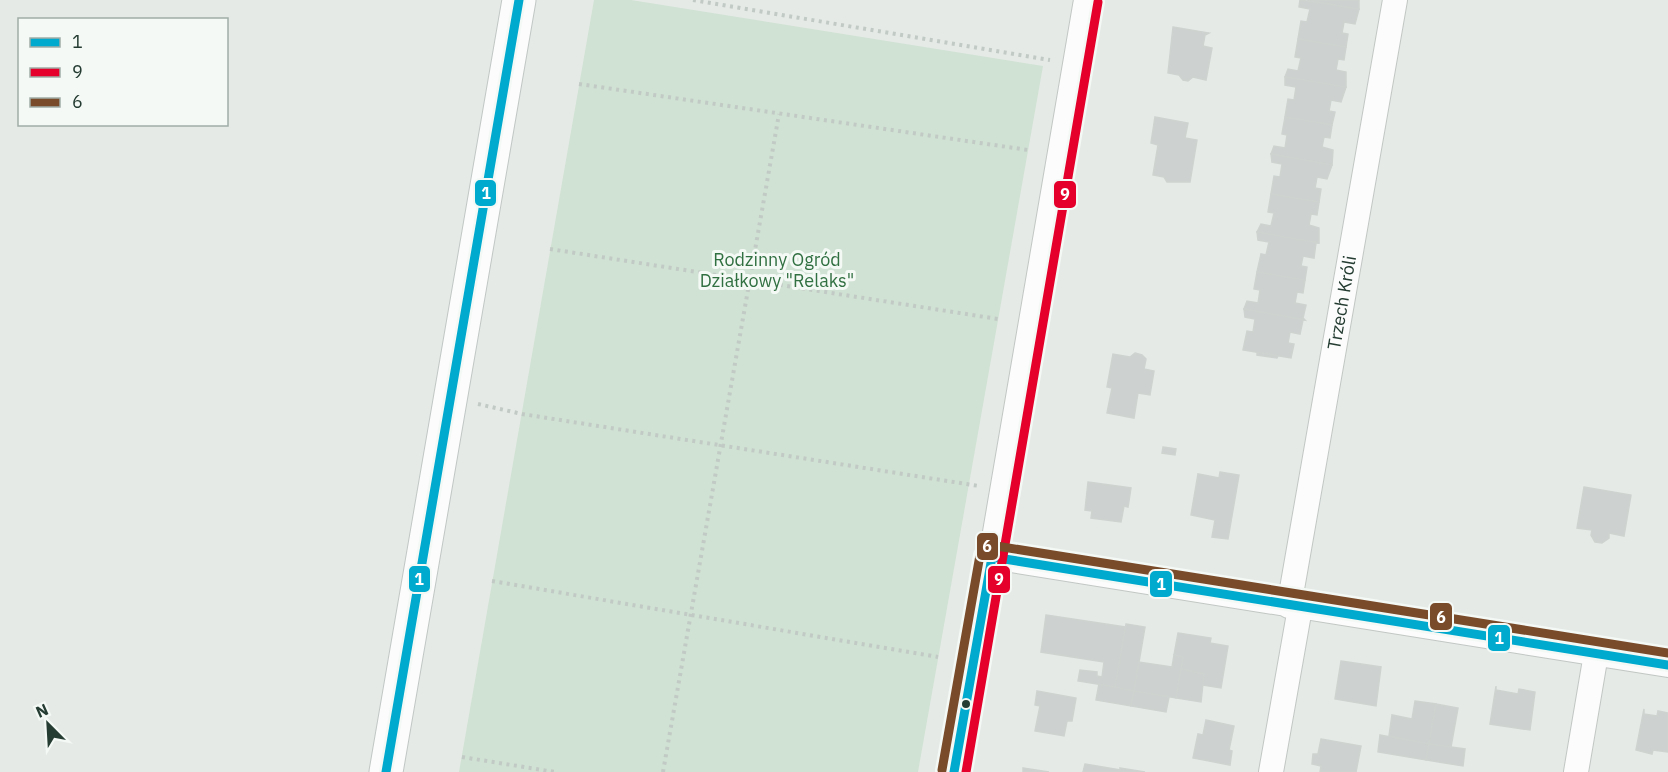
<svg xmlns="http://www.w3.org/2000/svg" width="1668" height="772" font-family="'IBM Plex Sans',sans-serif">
<rect width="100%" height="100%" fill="#e5eae7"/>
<path fill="#d0e2d3" d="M594 0H631L1043 66 918 772H459Z"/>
<g fill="#cdd1cf" stroke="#ced3d0" stroke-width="1.5">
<path d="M1300 0 1359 9 1355 24 1344 22 1342 33 1348 34 1346 47 1298 39 1301 21 1307 22 1310 9 1299 7Z"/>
<path d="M1307 0H1359V9Z"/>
<path d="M1173 27 1209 33 1205 35 1203 46 1212 48 1206 80 1193 77 1188 81 1183 80 1179 75 1168 73Z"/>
<path d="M1298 39 1346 47 1344 60 1338 59 1336 70 1346 72V87L1285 77 1288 69 1298 71 1301 58 1295 57Z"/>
<path d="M1285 77 1346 87 1341 102 1331 100 1329 111 1335 112 1332 125 1285 117 1288 99 1294 100 1296 87 1285 85Z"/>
<path d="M1155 117 1188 123 1185 138 1197 140 1190 182H1167L1164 177 1153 175 1158 145 1151 143Z"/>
<path d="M1285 117 1332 125 1330 138 1324 137 1322 147 1333 150 1332 165 1271 154 1274 146 1285 148 1287 135 1282 134Z"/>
<path d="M1271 154 1332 165 1327 179 1317 177 1315 188 1321 189 1319 202 1271 194 1274 176 1280 177 1282 164 1272 162Z"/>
<path d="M1271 194 1319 202 1317 215 1311 214 1309 225 1319 228V243L1257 232 1261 224 1271 226 1274 213 1268 212Z"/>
<path d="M1257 232 1319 243H1316L1314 258 1303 256 1301 266 1307 267 1305 280 1257 272 1261 254 1266 255 1269 242 1258 240Z"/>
<path d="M1257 272 1305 280 1303 293 1297 292 1295 303 1306 305 1303 318 1305 320 1244 309 1247 301 1258 303 1260 290 1254 289Z"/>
<path d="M1244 309 1305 320H1303L1300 334 1290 332 1288 343 1294 344 1291 358 1243 350 1247 331 1253 332 1255 319 1245 317Z"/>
<path d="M1257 352 1278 356 1277 358 1257 355Z"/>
<path d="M1135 353 1142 355 1146 359 1144 369 1154 371 1150 395 1138 393 1134 418 1107 413 1112 388 1107 387 1113 354 1130 357Z"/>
<path d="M1163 447 1176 449 1175 455 1162 453Z"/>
<path d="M1220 472 1239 475 1228 539 1212 537 1215 520 1191 515 1198 474 1219 478Z"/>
<path d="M1088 482 1131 488 1128 507 1124 506 1121 522 1091 518 1092 511 1085 510Z"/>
<path d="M1584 487 1631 495 1624 536 1609 533V538L1602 543 1595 542 1591 535 1592 530 1577 528Z"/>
<path d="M1046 615 1125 627 1115 687 1078 681 1080 670 1097 672V676L1102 677 1104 662 1041 652Z"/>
<path d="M1126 624 1145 627 1134 691 1115 687Z"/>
<path d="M1178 633 1211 638 1210 643 1228 646 1221 688 1202 685 1204 674 1181 669 1183 657 1174 655Z"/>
<path d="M1174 655 1183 657 1176 698 1134 691 1139 662 1172 667Z"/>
<path d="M1341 661 1381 667 1376 706 1335 699Z"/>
<path d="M1181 669 1204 674 1201 702 1176 698Z"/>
<path d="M1099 684 1134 691 1131 706 1096 700Z"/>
<path d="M1496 686V690L1518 694 1519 689 1535 692 1530 730 1490 724Z"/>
<path d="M1037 691 1076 698 1072 721H1067L1064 736 1035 731 1040 706 1035 705Z"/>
<path d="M1134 691 1169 697 1166 712 1131 706Z"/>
<path d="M1415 701 1436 704 1429 744 1389 736 1392 715 1412 719Z"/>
<path d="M1436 704 1458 708 1451 747 1429 744Z"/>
<path d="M1644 709V714L1657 716 1658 711 1668 713V752L1653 750 1652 754 1636 750Z"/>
<path d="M1206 720 1234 726 1229 750 1232 751 1230 765 1193 758 1198 734 1203 735Z"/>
<path d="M1380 735 1429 744 1426 760 1378 752Z"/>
<path d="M1321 739 1361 746 1356 772H1320L1321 766 1312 764 1313 754H1318Z"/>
<path d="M1429 744 1465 749 1463 766 1426 760Z"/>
<path d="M1085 764 1120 770V772H1083Z"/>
<path d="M1023 768 1049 772H1023Z"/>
<path d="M1120 768 1145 772H1120Z"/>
</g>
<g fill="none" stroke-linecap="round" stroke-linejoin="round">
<defs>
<g id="minor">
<path d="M992 557 1668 665"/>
<path id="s1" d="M1289 606 1395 0"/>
<path d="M954 772 1086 0"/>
<path d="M1271 772 1300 608"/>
<path d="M1576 772 1596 654"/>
</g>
<path id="secondary" d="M386 772 519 0"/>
</defs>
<use href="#minor" stroke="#c2c7c4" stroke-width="26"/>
<use href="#secondary" stroke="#c1c7c4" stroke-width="35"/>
<g stroke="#c2cac5" stroke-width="4" stroke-dasharray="3 4.5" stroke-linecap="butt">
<path d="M693 0 1050 60"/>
<path d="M579 84 1028 150"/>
<path d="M550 249 998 319"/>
<path d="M478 404 522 414 979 486"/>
<path d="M492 581 938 657"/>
<path d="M462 757 555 772"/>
<path d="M663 772 779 114"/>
</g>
<use href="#minor" stroke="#fbfcfb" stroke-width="24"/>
<use href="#secondary" stroke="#fbfcfb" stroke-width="33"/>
<defs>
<g id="bus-1">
<path d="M992 557 1668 665"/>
<path d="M386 772 519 0"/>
<path d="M954 772 992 557"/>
</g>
<path id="bus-2" d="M966 772 1098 2"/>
<path id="bus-3" d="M942 770 980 555 983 549 990 545 1668 653"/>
</defs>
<use href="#bus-1" stroke="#f4f9f6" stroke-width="14"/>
<use href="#bus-2" stroke="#f4f9f6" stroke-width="14"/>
<use href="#bus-3" stroke="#f4f9f6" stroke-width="14"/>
<use href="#bus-1" stroke="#00a9ce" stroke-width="9"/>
<use href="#bus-2" stroke="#e4002b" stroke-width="9"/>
<use href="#bus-3" stroke="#7a4b2a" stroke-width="9"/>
</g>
<circle fill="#243c32" stroke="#f4f9f6" stroke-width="2" cx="966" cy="704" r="5"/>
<g text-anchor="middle" stroke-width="6" stroke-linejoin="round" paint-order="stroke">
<g font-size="18" fill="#317041" stroke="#f4f9f6">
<text x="777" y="266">Rodzinny Ogród<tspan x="777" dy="21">Działkowy "Relaks"</tspan></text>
</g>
<g font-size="18" fill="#243c32" stroke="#f4f9f6">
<text dy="6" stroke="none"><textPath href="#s1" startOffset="308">Trzech Króli</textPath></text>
</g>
</g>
<g stroke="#f4f9f6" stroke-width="2">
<rect x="474" y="179" width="23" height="28" rx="6" fill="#00a9ce"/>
<rect x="1053" y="180" width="24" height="29" rx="6" fill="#e4002b"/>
<rect x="976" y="532" width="23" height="29" rx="6" fill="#7a4b2a"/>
<rect x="408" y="565" width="23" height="28" rx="6" fill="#00a9ce"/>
<rect x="987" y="565" width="24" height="29" rx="6" fill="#e4002b"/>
<rect x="1149" y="570" width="24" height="28" rx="6" fill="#00a9ce"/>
<rect x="1429" y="602" width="24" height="29" rx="6" fill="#7a4b2a"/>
<rect x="1487" y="624" width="24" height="28" rx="6" fill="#00a9ce"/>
</g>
<g font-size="16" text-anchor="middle" font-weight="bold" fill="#fff">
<text x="486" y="199">1</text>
<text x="1065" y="200">9</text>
<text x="987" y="552">6</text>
<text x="419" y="585">1</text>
<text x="999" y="585">9</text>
<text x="1161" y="590">1</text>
<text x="1441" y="623">6</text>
<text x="1499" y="644">1</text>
</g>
<rect x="18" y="18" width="210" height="108" fill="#f4f9f6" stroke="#a1ada8" stroke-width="1.5"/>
<rect x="30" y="38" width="30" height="9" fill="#00a9ce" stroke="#a1ada8" stroke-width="1.5"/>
<text x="72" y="48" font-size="18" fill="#243c32">1</text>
<rect x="30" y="68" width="30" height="9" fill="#e4002b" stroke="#a1ada8" stroke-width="1.5"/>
<text x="72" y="78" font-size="18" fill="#243c32">9</text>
<rect x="30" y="98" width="30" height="9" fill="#7a4b2a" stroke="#a1ada8" stroke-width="1.5"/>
<text x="72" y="108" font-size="18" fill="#243c32">6</text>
<g transform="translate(48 724) rotate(336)" stroke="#f4f9f6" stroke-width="4.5" paint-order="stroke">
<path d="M0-4.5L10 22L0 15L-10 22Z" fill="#243c32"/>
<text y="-9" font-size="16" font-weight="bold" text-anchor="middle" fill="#243c32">N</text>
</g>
</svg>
